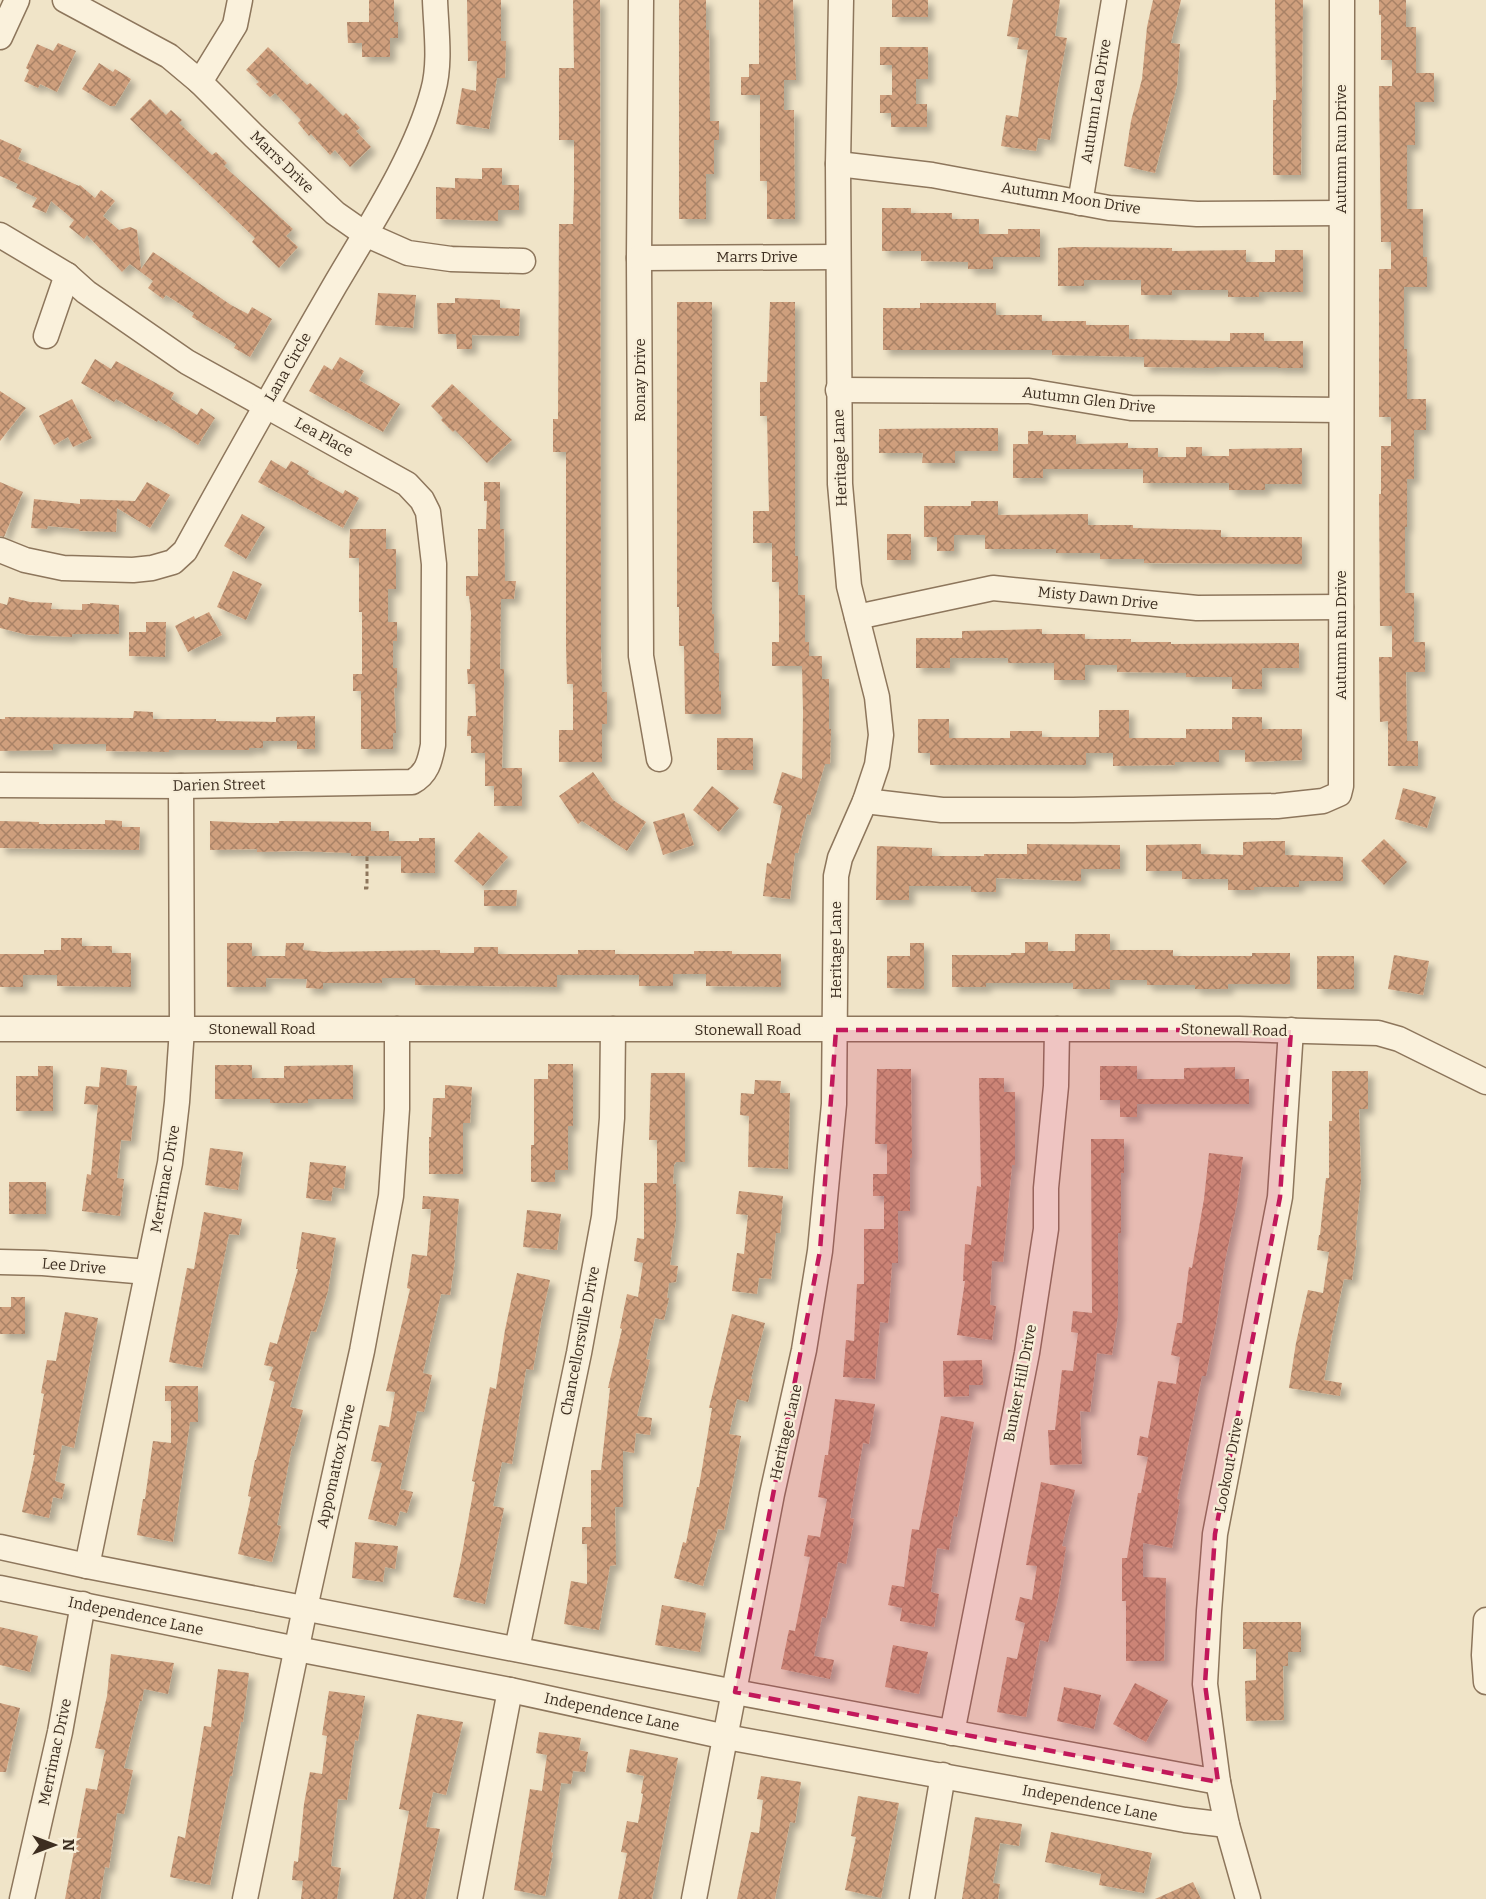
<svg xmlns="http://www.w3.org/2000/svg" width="1486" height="1899" font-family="Bitter,serif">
<defs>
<pattern id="building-cross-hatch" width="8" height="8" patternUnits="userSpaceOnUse" patternTransform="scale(1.5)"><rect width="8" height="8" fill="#cf9f7d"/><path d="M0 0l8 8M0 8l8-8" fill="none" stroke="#a98266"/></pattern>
<filter id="shadow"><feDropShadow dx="5.5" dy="5.5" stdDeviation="3" flood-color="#0004"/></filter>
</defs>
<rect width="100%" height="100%" fill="#f0e4c8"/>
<g fill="url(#building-cross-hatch)" filter="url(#shadow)">
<path d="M369 0H394V22H398V38H390V57H362V43H348L347 22H369Z"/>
<path d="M467 0H501V41H506L505 78H497L489 129 456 124 462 88 476 91 477 61H468Z"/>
<path d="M573 0H600L601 652 602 692H607V724H602V762H559V730H573V684H567L566 646V452H553V419H558L559 224H573L574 190V140H559V68H574Z"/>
<path d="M679 0H706V30H709L710 121H719V140H714V174H706V219H679Z"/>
<path d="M759 0H793L796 80H784V110H794L795 219H767V181H760V95H741V77H749V64H759Z"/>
<rect x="892" y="0" width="36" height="17"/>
<path d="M1013 0H1060L1055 36 1067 38 1056 98 1050 140 1038 138 1036 151 1001 146 1006 115 1018 117 1028 50 1017 49 1019 38 1007 36Z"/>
<path d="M1153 0H1181L1171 43 1180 44 1177 85 1155 173 1124 166 1131 121 1142 79 1147 27Z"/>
<path d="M1275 0H1303L1301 175H1273V100H1276Z"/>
<path d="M1379 0H1406V27H1416V73H1434V102H1415V145H1407V209H1423V257H1427V287H1404V349H1407V399H1426V430H1414V479H1407V527H1405V593H1414V642H1425V672H1406L1407 741H1418V766H1388V721L1380 722 1379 657H1392V626H1380L1379 494H1381V446H1391V417H1379V269H1391V242H1381L1379 86H1392V60H1381V15H1379Z"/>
<path d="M58 43 76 51 57 92 40 84 38 88 24 81 29 70 26 68 37 44 53 51Z"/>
<path d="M268 47 307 85 310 83 343 116 346 113 360 128 356 131 371 147 350 167 335 150 330 155 311 134 309 136 298 123 301 120 275 93 270 97 256 84 259 82 246 70Z"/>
<path d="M880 47H928V79H916V104H927V127H891V113H880V95H892V65H880Z"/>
<path d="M99 63 113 72 115 69 131 79 115 106H110L82 89Z"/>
<path d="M150 99 166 115 171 110 182 120 179 123 212 155 216 152 227 163 224 166 293 229 286 236 298 247 279 268 252 242 255 238 130 119Z"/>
<path d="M0 139 22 149 18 159 79 186 80 185 95 198 101 190 115 201 103 216 119 230 130 227 137 230 141 269 153 252 231 305 248 314 252 307 272 319 250 357 234 348 236 344 192 317 194 313 166 295 163 299 148 288 153 281 130 264 122 272 87 235 84 239 69 227 74 220 51 201 46 213 32 207 37 198 16 188 18 184 0 176Z"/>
<path d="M482 168H502V185H519V210H498V221L436 219V187L455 188V178L482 179Z"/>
<path d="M882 208H911V213H952V219H979V234H1008V229H1040V257H993V269H968V262L921 261V251H882Z"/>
<path d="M1072 247 1172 248V251L1246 250V262H1275V250H1303V292H1259V297H1228V290H1172V295H1141V280H1084V286H1058V248Z"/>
<path d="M378 293 416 295 413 328 375 325Z"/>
<path d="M455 298 500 300V308L520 309 519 336 472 335V349H457L456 334H438L437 303H455Z"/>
<path d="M677 302H712V614H714V653H719V691H721V714H685L684 646H679V607H677Z"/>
<path d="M770 302H795V556H798V595H805V642H809V656H822V679H829V729H831L830 764H825L810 815 807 814 798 853H795L790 899 763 896 767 863 771 864 782 806 773 803 782 772 802 779 803 713 802 666H772V642H779V582H772V543H753V511H769L767 416H760V382H767Z"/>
<path d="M920 303H996V315H1042V321H1086V325H1129V339L1230 341V333H1264V341H1303V368H1278V367H1214V368L1144 367V357L1052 355V350H883V308H920Z"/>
<path d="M340 357 364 371 359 380 400 404 383 432 309 391 324 365 332 370Z"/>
<path d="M95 359 111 369 116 361 174 393 171 399 197 415 201 408 215 418 198 445 158 420 157 422 116 399 114 402 81 383Z"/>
<path d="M452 384 512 440 487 463 455 430 453 432 441 420 443 418 431 406Z"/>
<path d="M0 391 26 408 0 441Z"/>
<path d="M72 399 92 438 73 447 68 437 54 445 39 416Z"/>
<path d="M972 428H998V451H955V463H922L923 453H879V429Z"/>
<path d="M1028 431H1043V435H1076V444L1128 443V448H1158V457H1186V447H1202V456H1229V449L1302 448V484H1265V490H1229V483H1143V469H1043V478H1013V444H1028Z"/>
<path d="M271 460 286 469 291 461 309 471 307 474 343 494 345 490 359 498 343 528 258 482Z"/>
<path d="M0 482 23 492 4 537 0 536Z"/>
<path d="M147 482 170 495 150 528 117 508 116 532 79 531V529L48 526 47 529 31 528 34 499 80 504V499L135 501Z"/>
<path d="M484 482H500V529H504L505 581H516L514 599H501L500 669H504V684L502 768H522V806H494V786H485V753H471V736H467L468 716H476L475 684H468L467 669H470L471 613 469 596H466V576H478V529H486L487 501H484Z"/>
<path d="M971 501H998V515L1088 514V525H1133V528L1221 530V537H1302V564L1144 563V559H1100V553H1056V549H985V535H954V551H937V537H924V506H971Z"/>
<path d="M242 514 265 527 246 559 224 546Z"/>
<path d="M350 529H386V549H396V589H388V622H397V641H393V668H397V688H394L396 733H393V749H361V691H353V674H362V612H359V558H349Z"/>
<rect x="887" y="534" width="24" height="26"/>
<path d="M233 571 262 584 246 620 217 607Z"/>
<path d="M9 597 30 602 52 603 51 609 82 610V604H90V603L119 605V634H72V637L28 635 0 628V603L7 605Z"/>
<path d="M209 612 222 635 188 652 175 626 194 616 195 619Z"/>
<path d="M146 622H166L165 657 129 656V632H146Z"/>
<path d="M1042 629V634H1085V639H1131V642H1171V644L1299 643V668H1262V689H1232V677H1186V673L1117 672V665H1085V680H1054V663H1008V658H950V668H916V638H962V631Z"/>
<path d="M1099 710H1129V738H1186V729H1232V717H1262V729H1302V760L1245 762V750H1219V762H1175V765L1113 766V753H1086V765H930V753H918V719H949V738H1010V731H1042V737H1099Z"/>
<path d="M134 711 153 712V719H216V721L276 722V717L315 716V749H297V741H263V748H249V750H169V752L106 751V744H53V750L0 751V719H5V717L133 718Z"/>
<rect x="717" y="738" width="36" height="32"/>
<path d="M593 772 613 800 646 822 627 851 582 821 578 824 559 796Z"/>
<path d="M712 786 739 808 719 832 693 810Z"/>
<path d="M1403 788 1436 797 1427 828 1395 819Z"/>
<path d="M684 813 694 845 663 855 653 822Z"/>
<path d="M105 820 122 821V827H140L139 850 0 848V821L39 822V824H105Z"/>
<path d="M210 821 249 823H279V821L371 822V831H389V841H419V838H435V873H401V856H351V853L296 851 257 852V849L210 850Z"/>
<path d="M479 832 508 857 483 886 454 861Z"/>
<path d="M1384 839 1407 862 1384 885 1361 861Z"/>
<path d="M1269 841H1285V855L1343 857V881H1299V887H1254V890H1228V879H1182V871H1146V845L1201 844V854L1243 855V842Z"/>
<path d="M1027 844 1120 845V869H1081V881L996 878V892H971V886H909V900H876L877 846 932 848V856H984V854H1027Z"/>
<path d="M484 890H517L516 906H484Z"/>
<path d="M1075 934H1110V950H1173V956H1252V953H1290V984H1228V989H1195V985H1147V980H1110V989H1073V983H986V987H952V955H1011V953H1025V942H1048V951H1075Z"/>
<path d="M61 938H82V946H112V953H131V987L57 986V975H23V987H0V954H44V950H61Z"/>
<path d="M227 943H252V956H285L286 943H304L303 950 324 952 440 950V953H474V947H498V954H578V950H615V954H694V951H732V954H781V987L706 986V974H673V986H639V975H557V987L415 985V978H382V983H323V989L306 988 307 979 266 978V987H227Z"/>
<path d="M910 943H924V989L887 988V956H910Z"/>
<path d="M1394 955 1429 961 1423 995 1388 989Z"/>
<rect x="1317" y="956" width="37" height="33"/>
<path d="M548 1064H573V1126H568V1170H555V1182H531V1145H534V1079H548Z"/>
<path d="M215 1065H252V1078H284V1066L353 1065V1099H308V1103H270V1099H215Z"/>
<path d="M38 1066H53V1111H16V1076H38Z"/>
<path d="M1100 1066H1137V1079H1184V1068L1235 1067V1079H1249V1104H1137V1117H1120V1100H1100Z"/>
<path d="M101 1067 127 1070 126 1085 137 1086 131 1141 121 1140 117 1178 124 1179 120 1216 82 1211 87 1174 91 1175 98 1105 84 1104 86 1086 99 1087Z"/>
<path d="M877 1069H911L912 1158H910V1211H898V1263H892L888 1323 880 1322 875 1379 843 1377 846 1340 854 1341 857 1284H864V1229H884V1196H873V1174H887V1144H875Z"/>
<path d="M1332 1071H1368V1109H1359L1361 1181 1355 1240H1357L1352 1280 1344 1279 1332 1335 1324 1380 1342 1383 1340 1396 1289 1388 1296 1343 1308 1290 1323 1293 1329 1252 1317 1250 1319 1235H1320L1326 1178H1329V1121H1332Z"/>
<path d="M651 1073H685V1162H676L674 1165 673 1184H676V1221L670 1265 678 1266 676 1282 669 1283 667 1298H669L664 1320 655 1318 646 1359 650 1360 637 1416 652 1418 650 1435 636 1433 634 1453 623 1451V1507H615L616 1565 610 1566 599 1630 564 1624 571 1581 587 1584V1544H582V1527H591V1470H601L610 1388H608L622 1329 620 1328 627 1294 638 1297 643 1263 634 1261 637 1238 644 1239V1183H657V1140H649Z"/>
<path d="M979 1078H1004V1092H1015V1165H1012L1003 1262 992 1261 990 1305 996 1306 992 1340 957 1335 965 1281H963L965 1244 971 1245 977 1186 981 1187Z"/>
<path d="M755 1080 781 1081 780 1093H790L788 1169 748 1167 749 1116 740 1115 741 1093 754 1094Z"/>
<path d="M445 1085 472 1087 470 1123H463V1174H429V1137H431L433 1098H445Z"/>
<path d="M1091 1139H1124V1173H1121V1233H1118V1315L1112 1355 1097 1353 1090 1412 1080 1411 1082 1464 1050 1465 1048 1430H1055L1062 1370 1073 1371 1078 1333 1071 1332 1073 1311 1092 1313Z"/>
<path d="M210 1148 243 1152 238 1190 205 1185Z"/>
<path d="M1209 1153 1243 1157 1237 1203 1225 1261 1217 1318 1206 1376H1202L1177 1499 1180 1500 1172 1548 1143 1543V1577L1166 1578 1164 1661H1126V1601H1122V1558H1127L1138 1493H1141L1148 1457 1137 1455 1140 1436 1148 1438 1158 1381 1176 1384 1180 1357 1171 1355 1177 1323H1182L1189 1267 1192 1268 1204 1199Z"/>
<path d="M310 1162 346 1166 344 1189 333 1187 331 1201 306 1198Z"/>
<rect x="9" y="1182" width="37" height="32"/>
<path d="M739 1191 783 1196 780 1233H776L771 1279 759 1278 757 1294 732 1291 737 1253 744 1254 748 1215 736 1214Z"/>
<path d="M423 1196 459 1199 454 1260H455L450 1295 441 1294 423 1373 432 1375 424 1412 417 1411 400 1489 413 1492 407 1513 400 1511 396 1526 368 1519 382 1463 371 1461 379 1425 389 1427 395 1392 386 1391 410 1289 407 1288 412 1254 427 1256 431 1209H422Z"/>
<path d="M527 1210 561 1214 557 1250 523 1247Z"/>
<path d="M204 1212 242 1219 239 1235 229 1234 202 1368 169 1362 187 1268 194 1269Z"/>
<path d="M302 1232 336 1238 328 1291 316 1332 311 1331 290 1407 303 1410 294 1446H292L277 1525 281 1526 272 1562 238 1554 251 1497 248 1496 255 1460H256L275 1382 269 1380 273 1367 264 1365 270 1342 277 1344 298 1269H296Z"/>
<path d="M517 1273 550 1280 542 1316 533 1370 526 1369 512 1464 502 1462 493 1506 504 1508 485 1604 453 1597 461 1560 475 1482 472 1481 490 1387 496 1389 505 1330Z"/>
<path d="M11 1297H25V1334H0V1307H11Z"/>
<path d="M65 1312 98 1318 74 1448 62 1445 55 1481 65 1484 62 1499 53 1497 49 1518 22 1512 35 1455H33L44 1394 41 1393 47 1360 56 1361Z"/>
<path d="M732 1314 765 1323 751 1379H753L748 1402 737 1399 729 1434 741 1436 735 1471 724 1530 718 1529 703 1586 674 1578 683 1542 686 1543 697 1487H699L712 1408H709Z"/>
<path d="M982 1360 983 1385H969V1396L944 1397 943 1361Z"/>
<path d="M165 1386H198V1422H190L173 1542 137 1535 143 1499H145L153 1441 171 1443V1401H165Z"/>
<path d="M835 1399 875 1404 869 1444 863 1443 850 1518 854 1519 846 1564 838 1562 826 1618 822 1617 814 1656 834 1660 830 1679 781 1669 789 1630 795 1631 810 1557 804 1556 808 1535 820 1537 827 1499 818 1497 825 1455H828Z"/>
<path d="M941 1416 974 1422 957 1517 954 1516 949 1550 937 1548 931 1592 939 1594 934 1627 900 1621 902 1608 888 1605 892 1585 904 1587 912 1529 919 1530Z"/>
<path d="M1041 1482 1075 1490 1062 1546 1066 1547 1058 1598 1048 1642 1040 1640 1026 1717 997 1712 1007 1657 1017 1659 1025 1623 1015 1620 1020 1597 1032 1600 1037 1566 1026 1565Z"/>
<path d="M355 1542 398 1546 395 1569 385 1567 383 1582 352 1578Z"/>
<path d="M662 1605 706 1613 700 1652 655 1645Z"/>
<path d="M1243 1622H1301V1652H1288V1666H1283L1284 1720 1246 1721 1245 1681 1256 1680V1649H1243Z"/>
<path d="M0 1627 38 1636 30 1672 0 1665Z"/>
<path d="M893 1645 928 1652 919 1694 885 1687Z"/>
<path d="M111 1654 174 1663 168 1694 144 1689 142 1701H140L124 1768 133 1770 124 1814 117 1813 109 1868 105 1867 100 1899H65L86 1788 97 1790 105 1750 95 1748 107 1696Z"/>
<path d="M218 1669 249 1673 243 1722H241L232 1776H230L210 1885 170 1877 178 1836 185 1838 204 1726 211 1727Z"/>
<path d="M1135 1683 1168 1700 1146 1742 1113 1724Z"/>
<path d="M1064 1687 1101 1695 1094 1729 1057 1721Z"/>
<path d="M329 1691 365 1696 358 1741 355 1740 347 1800 338 1799 331 1866 341 1868 337 1899H301L303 1881 292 1880 294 1861 298 1862 304 1804 310 1772 322 1774 327 1736 322 1735Z"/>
<path d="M0 1703 20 1708 6 1772H0Z"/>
<path d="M417 1714 463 1722 446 1795 433 1792 426 1827 440 1829 425 1899H393L409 1811 399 1809Z"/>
<path d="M539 1732 581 1738 579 1750 588 1752 585 1772 573 1771 571 1784 561 1783 551 1852 553 1853 545 1896 514 1890 530 1789 542 1791 547 1755 536 1753Z"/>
<path d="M630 1749 678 1758 652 1899H618L627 1853 621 1852 627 1821 638 1823 643 1794 641 1793 644 1776 626 1772Z"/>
<path d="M761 1776 801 1782 795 1823 790 1822 775 1899H737L751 1832 759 1833 763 1800 757 1799Z"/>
<path d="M858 1796 899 1803 881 1898 845 1890 856 1837 851 1836Z"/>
<path d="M975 1817 1022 1824 1019 1846 1000 1843 993 1883 1000 1884 998 1899H962Z"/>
<path d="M1051 1832 1152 1853 1144 1893 1099 1885 1101 1874 1045 1862Z"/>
<path d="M1193 1882 1201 1899H1155Z"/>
</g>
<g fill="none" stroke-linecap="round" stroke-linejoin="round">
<defs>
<g id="minor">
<path d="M65 0 169 56 200 82 254 136 335 213 365 234 408 253 451 259 523 261"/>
<path d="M641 0 639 258 641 656 659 759"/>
<path d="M0 37 17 0"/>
<path d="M200 82 235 25 240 0"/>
<path d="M838 164 932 175 1109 208 1197 214 1341 213"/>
<path d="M1080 203 1114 0"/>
<path d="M0 235 67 275 86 292 187 362 407 484 422 500 428 512 434 564 433 745C430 761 427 774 412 782L181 786 0 785"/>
<path d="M639 258 838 257"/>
<path d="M46 336 67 275"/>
<path d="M838 390 1029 391 1131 408 1341 410"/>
<path d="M0 550 25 560 63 568 133 570 152 568 173 562 185 551C234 462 284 373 335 285 369 227 416 156 433 91 441 63 436 29 435 0"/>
<path d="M857 617 993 588 1197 608 1341 607"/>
<path d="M865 801 942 810H1073L1277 806 1323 801 1339 794 1341 786 1342 0"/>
<path d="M0 1029H1239L1378 1033 1399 1039 1486 1082"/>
<path d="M0 1262 43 1263 147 1272"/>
<path d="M0 1547 87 1566 735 1692 1218 1782"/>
<path d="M87 1566 170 1163 177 1102 182 1029 181 786"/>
<path d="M0 1588 297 1649 510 1690 726 1737 1185 1820 1227 1825"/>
<path d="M1486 1620 1484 1655 1486 1682"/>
<path d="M517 1649 579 1353 604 1217 612 1118 613 1029"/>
<path d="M952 1733 1027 1353 1046 1229V1188L1056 1086 1057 1029"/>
<path d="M22 1899 60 1732 83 1604"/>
<path d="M245 1899 305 1608 362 1351 391 1196 397 1109V1029"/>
<path d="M470 1899 510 1690"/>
<path d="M694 1899 772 1494 804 1350 820 1251 834 1104 836 876 840 858 865 801 877 765 881 735 877 697 849 586 840 484 838 164 841 0"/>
<path d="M922 1899 943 1775"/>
<path d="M1248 1899 1227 1825 1218 1782 1205 1684 1209 1611 1215 1534 1280 1197 1291 1030"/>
</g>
</defs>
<use href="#minor" stroke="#8d765c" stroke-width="27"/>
<path stroke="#8d765c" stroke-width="3" stroke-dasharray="4.5 3" stroke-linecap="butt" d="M364 888H367V856"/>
<use href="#minor" stroke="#faf1dc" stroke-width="24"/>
</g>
<path fill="#c2185b" fill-opacity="0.2" stroke="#c2185b" stroke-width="4.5" stroke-dasharray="12 8" stroke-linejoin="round" d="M836 1030H1291L1280 1197 1215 1534 1205 1684 1218 1782 735 1692 820 1251Z"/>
<g text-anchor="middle" stroke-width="4.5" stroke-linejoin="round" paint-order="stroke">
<g font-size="15" fill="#3d2e20" stroke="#f7eed8">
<text transform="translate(1096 101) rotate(-81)" y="5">Autumn Lea Drive</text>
<text transform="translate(1341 149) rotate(-90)" y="5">Autumn Run Drive</text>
<text transform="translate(282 162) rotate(44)" y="5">Marrs Drive</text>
<text transform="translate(1071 198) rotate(9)" y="5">Autumn Moon Drive</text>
<text x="757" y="262">Marrs Drive</text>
<text transform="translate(288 367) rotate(-60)" y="5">Lana Circle</text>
<text transform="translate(640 380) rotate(-90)" y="5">Ronay Drive</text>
<text transform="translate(1089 400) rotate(7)" y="5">Autumn Glen Drive</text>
<text transform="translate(324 437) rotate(29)" y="5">Lea Place</text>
<text transform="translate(840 458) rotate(-92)" y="5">Heritage Lane</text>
<text transform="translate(1098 598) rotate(6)" y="5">Misty Dawn Drive</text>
<text transform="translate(1341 635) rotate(-90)" y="5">Autumn Run Drive</text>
<text transform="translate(219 785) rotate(-1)" y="5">Darien Street</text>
<text transform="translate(836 950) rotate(-90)" y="5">Heritage Lane</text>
<text x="262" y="1034">Stonewall Road</text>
<text x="748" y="1035">Stonewall Road</text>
<text transform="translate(1234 1030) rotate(1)" y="5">Stonewall Road</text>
<text transform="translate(165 1179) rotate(-80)" y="5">Merrimac Drive</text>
<text transform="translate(74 1266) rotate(5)" y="5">Lee Drive</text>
<text transform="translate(580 1341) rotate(-79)" y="5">Chancellorsville Drive</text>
<text transform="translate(1020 1383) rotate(-79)" y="5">Bunker Hill Drive</text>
<text transform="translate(786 1432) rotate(-77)" y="5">Heritage Lane</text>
<text transform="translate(1229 1465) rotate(-79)" y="5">Lookout Drive</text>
<text transform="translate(336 1466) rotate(-77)" y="5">Appomattox Drive</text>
<text transform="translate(136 1616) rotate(12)" y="5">Independence Lane</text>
<text transform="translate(612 1712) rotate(12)" y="5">Independence Lane</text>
<text transform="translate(55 1752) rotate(-78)" y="5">Merrimac Drive</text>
<text transform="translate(1090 1803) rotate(11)" y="5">Independence Lane</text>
</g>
</g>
<g transform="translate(54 1845) rotate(90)" stroke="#f7eed8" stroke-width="4.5" paint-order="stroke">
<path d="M0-4.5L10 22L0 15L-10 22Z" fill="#3d2e20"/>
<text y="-9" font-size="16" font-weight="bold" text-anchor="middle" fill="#3d2e20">N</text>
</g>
</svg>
